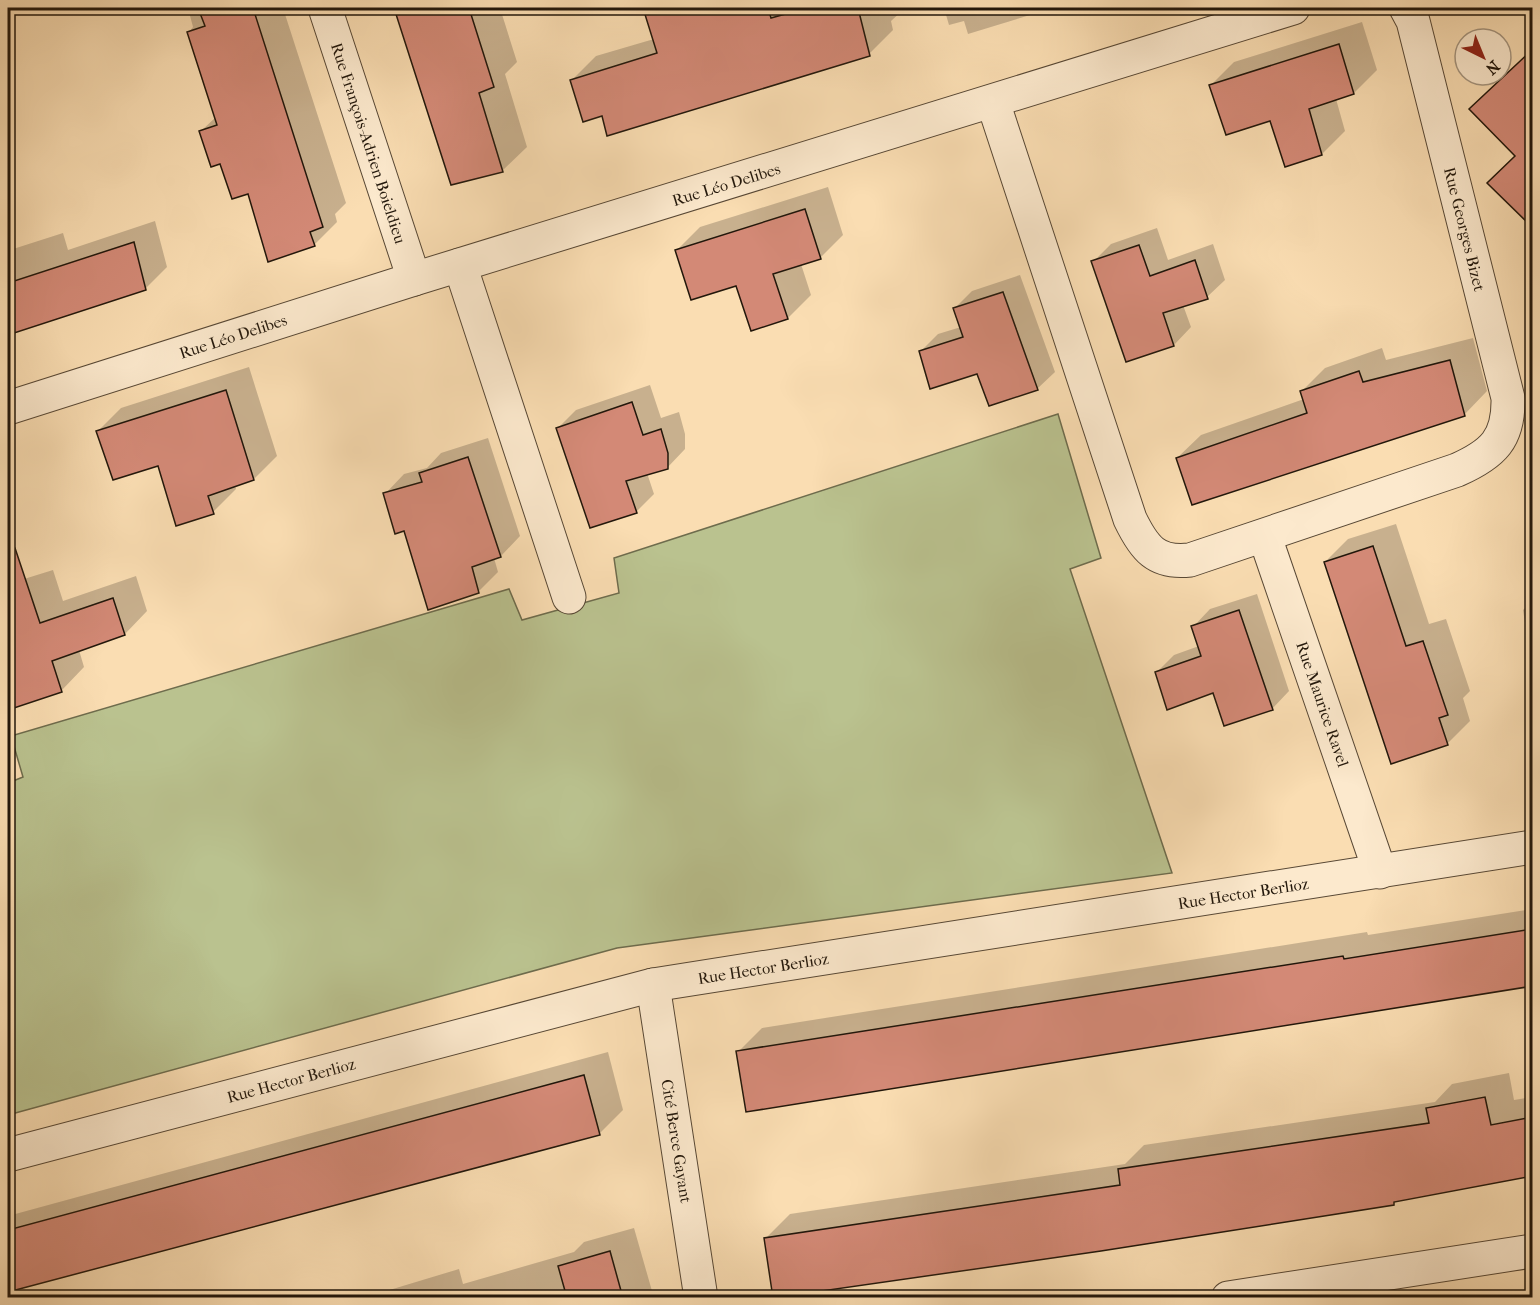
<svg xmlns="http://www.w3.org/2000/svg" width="1540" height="1305" font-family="'IM FELL French Canon',serif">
<rect width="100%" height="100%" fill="#faddb2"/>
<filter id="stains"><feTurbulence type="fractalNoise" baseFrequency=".00333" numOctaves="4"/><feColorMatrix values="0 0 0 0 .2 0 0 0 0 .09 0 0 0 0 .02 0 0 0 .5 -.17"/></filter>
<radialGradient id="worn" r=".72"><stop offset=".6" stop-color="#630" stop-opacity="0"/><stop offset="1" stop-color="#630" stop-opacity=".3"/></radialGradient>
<path fill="#bac28f" stroke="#6e6c4d" stroke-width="1.5" d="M1058 414 1101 558 1070 569 1172 873 617 948 8 1115V783L23 777 11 736 509 589 522 620 619 593 614 558Z"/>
<g fill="#0003">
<path d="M188 8H283L346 203 335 214 337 222 314 245 249 192 221 162 201 131 216 117 189 32 193 27Z"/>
<path d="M395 8H500L517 62 505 74 527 147 502 171 452 183Z"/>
<path d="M645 8H905L891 21 893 30 869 54 603 114 572 80 596 56 654 39Z"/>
<path d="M944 8H1053L968 34 964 21 949 25Z"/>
<path d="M1202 8H1226L1204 14Z"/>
<path d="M1362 22 1377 70 1354 93 1336 99 1345 131 1322 154 1271 119 1211 85 1234 62Z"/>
<path d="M828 187 843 235 820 258 801 264 811 295 788 318 737 284 676 251 700 227Z"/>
<path d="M155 221 167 267 145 289 8 333V244L10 250 63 233 68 250Z"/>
<path d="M1157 228 1168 260 1213 244 1225 280 1207 297 1183 305 1191 327 1174 345 1126 361 1093 262 1111 244Z"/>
<path d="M1020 275 1055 372 1037 389 978 373 920 352 938 334 961 327 955 308 972 291Z"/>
<path d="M1473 338 1487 391 1464 415 1177 458 1201 435 1304 399 1302 391 1325 368 1382 348 1386 360Z"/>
<path d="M249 367 277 456 254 479 235 485 236 489 213 512 159 464 98 431 121 408Z"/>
<path d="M650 385 661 418 679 412 685 434V449L667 468 647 473 654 494 636 512 558 428 576 410Z"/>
<path d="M488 438 520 536 501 556 494 558 498 572 478 592 405 530 385 494 404 474 427 468 441 453Z"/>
<path d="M1396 524 1429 624 1446 619 1470 691 1463 698 1470 721 1447 744 1325 562 1348 539Z"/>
<path d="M53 570 63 601 136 576 147 611 125 634 79 650 84 667 62 690 14 706 8 688V584Z"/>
<path d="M1257 594 1289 691 1272 709 1156 673 1174 655 1199 646 1193 627 1210 609Z"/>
<path d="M1532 601V660H1531L1523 610Z"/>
<path d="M1532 909V990L1530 991 1529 985 738 1052 762 1028 1367 932 1368 935Z"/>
<path d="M608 1052 623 1110 599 1134 8 1291V1216Z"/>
<path d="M1509 1073 1514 1100 1532 1097V1174L1397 1200 1394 1203 766 1238 790 1214 1125 1164 1144 1145 1435 1102 1452 1084Z"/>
<path d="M634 1228 652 1291 646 1298H363L459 1269 463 1284 574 1252 584 1242Z"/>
</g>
<g fill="#d38976" stroke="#22170b" stroke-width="1.5">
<path d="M198 8H253L323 227 310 232 315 246 268 262 248 194 232 199 220 164 211 167 199 131 217 125 187 32 205 26Z"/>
<path d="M394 8H469L494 87 479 93 503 172 451 185Z"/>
<path d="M643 8H768L771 18 807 8H858L870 56 607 136 602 116 583 122 570 80 657 53Z"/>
<path d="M1339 44 1354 94 1309 109 1322 155 1285 167 1270 121 1226 135 1209 85Z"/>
<path d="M1533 49V228L1487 183 1515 156 1469 109Z"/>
<path d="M805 209 821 259 773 274 788 319 751 331 736 286 691 300 675 250Z"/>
<path d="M134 242 146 290 8 335V283Z"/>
<path d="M1139 245 1150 276 1195 260 1208 299 1163 313 1174 346 1126 362 1091 261Z"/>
<path d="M1003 292 1038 390 989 406 977 374 930 389 919 351 963 337 953 308Z"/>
<path d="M1450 360 1465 416 1192 505 1176 458 1307 413 1300 391 1359 371 1363 382Z"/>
<path d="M226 390 254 480 208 496 214 514 176 526 158 466 113 480 96 431Z"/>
<path d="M632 402 643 435 661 429 668 453V469L626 481 637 513 590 528 556 428Z"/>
<path d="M468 457 501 557 472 567 479 593 428 610 404 531 395 534 383 493 422 482 419 473Z"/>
<path d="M1373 546 1406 646 1423 641 1448 715 1439 718 1448 745 1391 764 1324 562Z"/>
<path d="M15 548 40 623 113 598 125 635 52 661 62 692 8 710V549Z"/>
<path d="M1239 610 1273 710 1224 726 1213 693 1167 710 1155 672 1201 656 1191 626Z"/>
<path d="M1533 929V986L746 1112 736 1051 1343 956 1344 959Z"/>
<path d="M584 1075 600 1135 8 1292V1230Z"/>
<path d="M1485 1097 1491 1125 1533 1117V1176L1394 1202V1205L1101 1251 773 1298 764 1238 1120 1185 1118 1169 1429 1123 1426 1108Z"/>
<path d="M610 1251 623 1298H567L558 1266Z"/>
</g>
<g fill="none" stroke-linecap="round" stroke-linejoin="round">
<defs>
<g id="street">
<path d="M325 8 414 279"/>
<path d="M993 102 1130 519C1144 548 1156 564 1190 560L1457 470C1493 454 1509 439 1508 398L1413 21 1406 8"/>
<path d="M460 265 569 597"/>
<path d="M8 408 414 279 1293 8"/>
<path d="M1265 537 1380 872"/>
<path d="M653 985 701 1298"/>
<path d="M8 1155 653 985 1532 847"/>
<path d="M1228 1298 1532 1251"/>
</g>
</defs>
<use href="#street" stroke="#584835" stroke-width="35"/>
<use href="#street" stroke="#fce9cd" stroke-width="33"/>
</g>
<g text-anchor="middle" stroke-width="6" stroke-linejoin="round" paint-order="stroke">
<g font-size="16" fill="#22170b" stroke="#fce9cd">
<text transform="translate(369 143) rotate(72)" y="6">Rue François-Adrien Boieldieu</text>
<text transform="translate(726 184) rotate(-17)" y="6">Rue Léo Delibes</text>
<text transform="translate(1465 229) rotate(76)" y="6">Rue Georges Bizet</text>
<text transform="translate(233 336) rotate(-18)" y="6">Rue Léo Delibes</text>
<text transform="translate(1323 704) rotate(71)" y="6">Rue Maurice Ravel</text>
<text transform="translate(1243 893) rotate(-9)" y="6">Rue Hector Berlioz</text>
<text transform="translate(763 968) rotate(-9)" y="6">Rue Hector Berlioz</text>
<text transform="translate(291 1080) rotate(-15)" y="6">Rue Hector Berlioz</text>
<text transform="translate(677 1141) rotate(81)" y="6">Cité Berce Gayant</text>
</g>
</g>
<rect width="1540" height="1305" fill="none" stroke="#faddb2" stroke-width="30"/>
<rect x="9" y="9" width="1522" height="1287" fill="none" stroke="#22170b" stroke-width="3"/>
<rect x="15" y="15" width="1510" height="1275" fill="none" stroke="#22170b" stroke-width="1.5"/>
<g transform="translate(1483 57) rotate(137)"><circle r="28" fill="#fce9cd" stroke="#a5957f" stroke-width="1.5"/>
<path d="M0-4.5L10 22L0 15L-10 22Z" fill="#8f2418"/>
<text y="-9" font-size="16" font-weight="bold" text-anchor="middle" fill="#22170b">N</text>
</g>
<rect width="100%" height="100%" filter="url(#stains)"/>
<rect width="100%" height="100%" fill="url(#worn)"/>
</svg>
